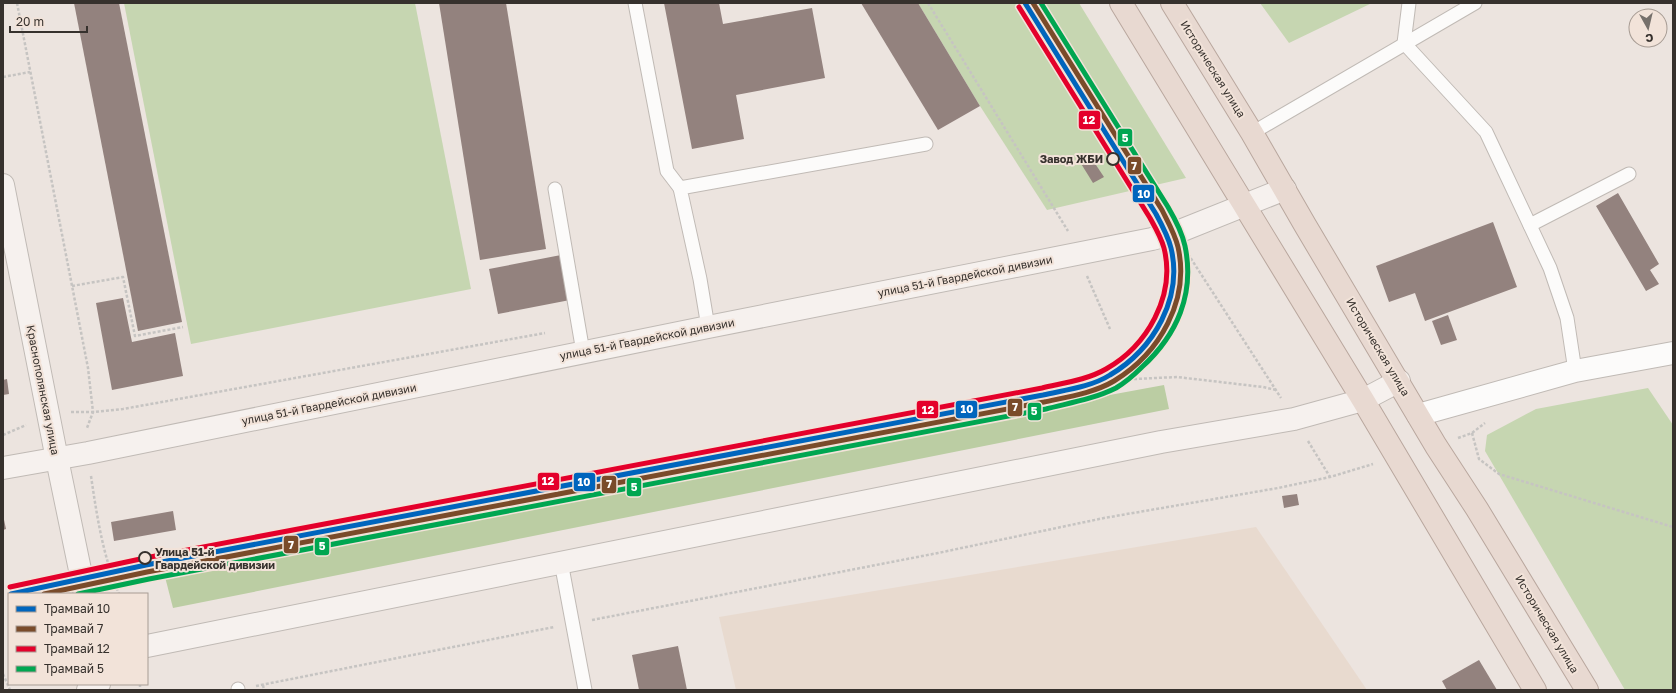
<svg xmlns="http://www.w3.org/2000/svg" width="1676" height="693" font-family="'Golos Text',sans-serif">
<rect width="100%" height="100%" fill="#ece4df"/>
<path fill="#e8dacf" d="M1256 527 1367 690H736L719 617Z"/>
<g fill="#c6d6b1">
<path d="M124 3H415L471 289 191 344Z"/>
<path d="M918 3H1079L1186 178 1047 210 980 106Z"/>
<path d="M1260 3H1372L1289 43Z"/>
<path d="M1648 388 1673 425V690H1625L1485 451 1487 435 1536 409Z"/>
</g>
<path fill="#bbcda3" d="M1164 385 1169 409 173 608 163 569Z"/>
<g fill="#93827e">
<path d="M74 3H119L182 322 138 331Z"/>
<path d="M439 3H506L546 249 480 260Z"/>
<path d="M664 3H719L723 24 812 8 825 78 736 95 744 139 692 149Z"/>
<path d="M861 3H918L980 106 938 130Z"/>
<path d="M1090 156 1104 177 1093 183 1080 162Z"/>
<path d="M1618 193 1659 264 1650 270 1659 284 1646 291 1596 206Z"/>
<path d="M1493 222 1517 287 1425 321 1415 293 1389 302 1376 266Z"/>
<path d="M561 255 570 300 498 314 489 269Z"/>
<path d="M123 298 132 342 175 333 183 376 112 390 96 303Z"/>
<path d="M1448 315 1457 340 1441 345 1432 321Z"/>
<path d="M7 379 9 394 3 395V380Z"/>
<path d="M1297 494 1299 505 1284 508 1282 496Z"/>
<path d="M173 511 176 530 114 541 111 522Z"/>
<path d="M3 515 6 529 3 530Z"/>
<path d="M678 646 687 690H639L632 655Z"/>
<path d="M1479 660 1497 690H1447L1442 681Z"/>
</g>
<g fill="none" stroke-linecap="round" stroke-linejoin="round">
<defs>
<g id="lane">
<path d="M635 3 667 171 680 188"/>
<path d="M1409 3 1404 43 1486 132 1550 268 1567 318 1575 371"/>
<path d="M1252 133 1475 3"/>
<path d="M555 189 583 352"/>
<path d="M1530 225 1629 174"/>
<path d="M708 327 700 279 680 188 926 144"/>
<path d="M561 562 585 690"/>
<path d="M238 689V690"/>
</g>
<path id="street" d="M1418 415 1575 371 1673 353"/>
<g id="secondary">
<path d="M3 185 57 459 85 594"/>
<path d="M3 468 88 453 708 327 1152 239 1175 233 1285 189"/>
<path d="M147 646 1161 442 1294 419 1363 400 1399 381"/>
<path d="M88 690 99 684"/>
</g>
<g id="highway">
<path d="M1121 3 1363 400 1535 690"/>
<path d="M1172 3 1252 133 1305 225 1436 446 1477 509 1587 690"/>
</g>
</defs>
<use href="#lane" stroke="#c0bab5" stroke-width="15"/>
<use href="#street" stroke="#c0bab5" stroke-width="24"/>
<use href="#secondary" stroke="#c0bab5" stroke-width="24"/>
<use href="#highway" stroke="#b9a79e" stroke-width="24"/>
<g stroke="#c6c4c2" stroke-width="2.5" stroke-dasharray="3 2" stroke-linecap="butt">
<path d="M17 3 88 368 93 412 87 428"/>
<path d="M928 3 1068 231"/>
<path d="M3 77 30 72"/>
<path d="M1188 254 1281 398"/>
<path d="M1087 276 1110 329"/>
<path d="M72 286 123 277 135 336 183 327"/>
<path d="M1114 380 1177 377 1263 387 1276 390"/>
<path d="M71 412H93L123 409 545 333"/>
<path d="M1472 433 1479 459 1499 474 1673 527"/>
<path d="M3 435 26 425"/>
<path d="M1458 438 1472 433 1485 423"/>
<path d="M1308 441 1330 477"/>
<path d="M91 476C97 517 103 556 119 594"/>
<path d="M592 620 938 553 1104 518 1278 488 1330 477 1373 464"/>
<path d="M3 674 10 690"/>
<path d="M140 684V690"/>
<path d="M263 685 264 690"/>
<path d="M256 686 554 627"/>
</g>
<use href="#lane" stroke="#fcfbfa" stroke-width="13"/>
<use href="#street" stroke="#fcfbfa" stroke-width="22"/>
<use href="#secondary" stroke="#f6f1ee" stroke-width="22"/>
<use href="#highway" stroke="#e8d9d1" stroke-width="22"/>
<defs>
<path id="tram-1" d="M11 594 146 565 1043 395C1065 390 1091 387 1110 375 1154 349 1183 298 1171 248 1168 236 1162 225 1156 214L1025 3"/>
<path id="tram-2" d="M44 594 147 572 1044 402C1067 397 1094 393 1114 381 1160 353 1190 300 1178 247 1175 234 1168 222 1162 210L1033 3"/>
<path id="tram-3" d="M10 587 145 558 1042 388C1063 383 1087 380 1106 369 1147 346 1176 296 1164 248 1161 237 1155 227 1150 218L1019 7"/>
<path id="tram-4" d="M78 594 149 579 1046 409C1069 403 1094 399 1116 388 1126 382 1134 375 1142 367 1177 335 1195 294 1185 246 1182 232 1175 219 1168 207L1041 3"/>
</defs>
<use href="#tram-1" stroke="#f2e3d9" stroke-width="8"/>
<use href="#tram-2" stroke="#f2e3d9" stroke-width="8"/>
<use href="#tram-3" stroke="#f2e3d9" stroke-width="8"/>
<use href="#tram-4" stroke="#f2e3d9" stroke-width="8"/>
<use href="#tram-1" stroke="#0065bd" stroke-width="5"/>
<use href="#tram-2" stroke="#7a4b2a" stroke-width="5"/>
<use href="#tram-3" stroke="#e4002b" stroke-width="5"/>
<use href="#tram-4" stroke="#00a651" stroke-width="5"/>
</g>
<g fill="#f2e3d9" stroke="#36312d" stroke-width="2">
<circle cx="1113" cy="159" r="6"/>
<circle cx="145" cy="558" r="6"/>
</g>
<g text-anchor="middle" stroke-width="4" stroke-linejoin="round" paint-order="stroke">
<g font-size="11" fill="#36312d" stroke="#f2e3d9">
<text transform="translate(1213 69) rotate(58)" y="4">Историческая улица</text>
<text transform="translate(965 276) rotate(-11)" y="4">улица 51-й Гвардейской дивизии</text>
<text transform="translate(647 339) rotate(-11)" y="4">улица 51-й Гвардейской дивизии</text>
<text transform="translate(1378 347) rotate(59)" y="4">Историческая улица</text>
<text transform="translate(43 390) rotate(79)" y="4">Краснополянская улица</text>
<text transform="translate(329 404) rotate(-11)" y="4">улица 51-й Гвардейской дивизии</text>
<text transform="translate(1547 624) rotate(59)" y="4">Историческая улица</text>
</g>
<g font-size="11" font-weight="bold" fill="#36312d" stroke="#f2e3d9" text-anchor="end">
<text x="1103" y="163">Завод ЖБИ</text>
<text x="155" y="556" text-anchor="start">Улица 51-й<tspan x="155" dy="13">Гвардейской дивизии</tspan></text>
</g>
</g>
<g stroke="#f2e3d9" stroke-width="1.5">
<rect x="1078" y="110" width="23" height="20" rx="4" fill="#e4002b"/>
<rect x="1117" y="128" width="16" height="19" rx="4" fill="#00a651"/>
<rect x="1127" y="156" width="15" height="19" rx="4" fill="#7a4b2a"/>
<rect x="1132" y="184" width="23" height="19" rx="4" fill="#0065bd"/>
<rect x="1007" y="398" width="16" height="19" rx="4" fill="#7a4b2a"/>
<rect x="955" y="400" width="23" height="19" rx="4" fill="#0065bd"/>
<rect x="916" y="400" width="23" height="19" rx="4" fill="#e4002b"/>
<rect x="1027" y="402" width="15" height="19" rx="4" fill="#00a651"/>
<rect x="537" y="472" width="23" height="19" rx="4" fill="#e4002b"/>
<rect x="573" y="472" width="23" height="20" rx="4" fill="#0065bd"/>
<rect x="601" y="475" width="16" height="19" rx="4" fill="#7a4b2a"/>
<rect x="626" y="477" width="16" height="20" rx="4" fill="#00a651"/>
<rect x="283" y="535" width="16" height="19" rx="4" fill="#7a4b2a"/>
<rect x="314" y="537" width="16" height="19" rx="4" fill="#00a651"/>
</g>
<g font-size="11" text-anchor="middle" font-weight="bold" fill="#fff">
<text x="1089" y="124">12</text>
<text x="1125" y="142">5</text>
<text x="1134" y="170">7</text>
<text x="1144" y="198">10</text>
<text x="1015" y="411">7</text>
<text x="967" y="413">10</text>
<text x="928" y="414">12</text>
<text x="1034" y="415">5</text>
<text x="548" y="485">12</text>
<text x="584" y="486">10</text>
<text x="609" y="488">7</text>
<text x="634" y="491">5</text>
<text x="291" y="549">7</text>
<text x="322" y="550">5</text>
</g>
<rect width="1676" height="693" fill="none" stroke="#36312d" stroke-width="8"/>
<rect x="8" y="593" width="140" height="92" fill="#f2e3d9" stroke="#a79c94"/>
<rect x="16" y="606" width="20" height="6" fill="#0065bd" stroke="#a79c94"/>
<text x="44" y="613" font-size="12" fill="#36312d">Трамвай 10</text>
<rect x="16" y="626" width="20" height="6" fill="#7a4b2a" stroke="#a79c94"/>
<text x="44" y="633" font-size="12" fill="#36312d">Трамвай 7</text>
<rect x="16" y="646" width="20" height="6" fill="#e4002b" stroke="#a79c94"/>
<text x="44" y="653" font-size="12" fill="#36312d">Трамвай 12</text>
<rect x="16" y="666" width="20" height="6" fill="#00a651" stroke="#a79c94"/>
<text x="44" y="673" font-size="12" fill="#36312d">Трамвай 5</text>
<g transform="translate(1648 28) rotate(172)"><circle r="19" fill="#f2e3d9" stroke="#a79c94"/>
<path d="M0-3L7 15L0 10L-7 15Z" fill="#76706b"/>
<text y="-6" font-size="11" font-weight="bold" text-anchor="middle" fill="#36312d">С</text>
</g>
<path d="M10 26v6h77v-6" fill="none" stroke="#36312d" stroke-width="2"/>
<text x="16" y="26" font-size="12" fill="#36312d" stroke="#f2e3d9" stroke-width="3" paint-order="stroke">20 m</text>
</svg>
